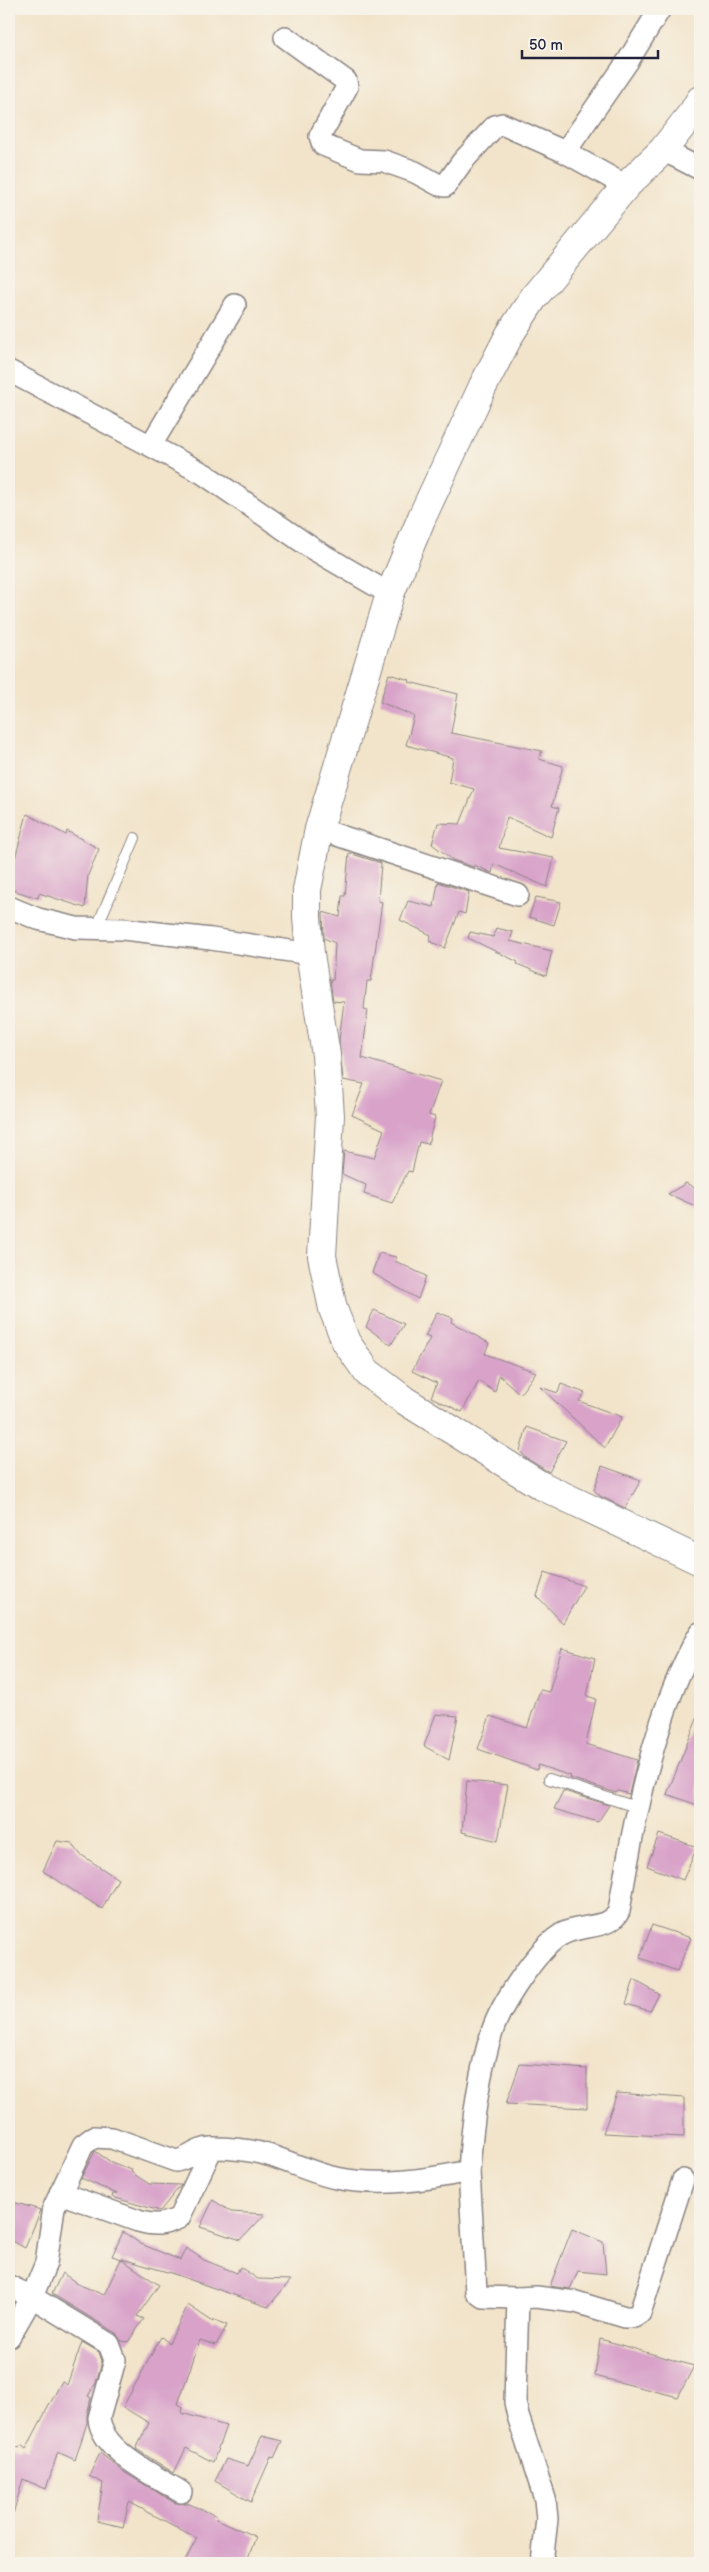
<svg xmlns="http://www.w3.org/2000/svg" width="709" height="2572" font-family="'Balsamiq Sans',sans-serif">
<rect width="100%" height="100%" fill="#f7f3e8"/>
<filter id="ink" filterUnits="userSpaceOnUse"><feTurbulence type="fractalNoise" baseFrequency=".02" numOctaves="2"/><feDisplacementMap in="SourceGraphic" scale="10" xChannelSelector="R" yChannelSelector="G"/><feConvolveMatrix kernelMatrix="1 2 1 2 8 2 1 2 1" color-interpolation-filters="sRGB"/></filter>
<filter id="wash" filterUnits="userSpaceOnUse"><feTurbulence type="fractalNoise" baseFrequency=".0096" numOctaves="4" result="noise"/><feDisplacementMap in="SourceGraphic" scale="20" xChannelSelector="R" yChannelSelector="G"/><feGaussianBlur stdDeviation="1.12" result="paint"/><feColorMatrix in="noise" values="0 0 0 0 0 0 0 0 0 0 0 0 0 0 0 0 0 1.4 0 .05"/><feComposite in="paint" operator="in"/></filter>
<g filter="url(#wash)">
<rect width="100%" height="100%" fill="#f2e4ca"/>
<g id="blocks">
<g fill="#d8a2c9">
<path d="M389 674 410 680 409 682 458 694 451 733 542 751 539 759 563 766 552 806 559 808 551 837 507 817 499 848 554 858 547 887 494 864 492 873 474 865V867L453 860 432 844 438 823 460 824 474 789 449 782 453 758 406 745 414 716 380 702Z"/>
<path d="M27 814 66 835 67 831 99 849 88 875 85 908 39 893 38 898 9 889V865L13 866Z"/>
<path d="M349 853 381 863 378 901 382 902 371 981H367L364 1009 368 1010 362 1058 441 1081 429 1115 435 1117 428 1144 419 1142 412 1172 408 1171 392 1203 364 1194 366 1185 342 1174 344 1151 374 1158 384 1130 352 1115 364 1084 343 1080 339 1040 344 1002 333 1001 330 980H333L335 943 324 938 323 912 340 917 342 896H345Z"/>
<path d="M438 882 469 892 465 914 459 912 445 948 429 941 431 935 400 920 408 901 434 907Z"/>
<path d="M536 897 561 902 554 925 529 917Z"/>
<path d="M496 928 513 932 510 941 552 951 546 976 517 964 518 962 468 938 470 932 493 937Z"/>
<path d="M686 1183 700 1191V1208L668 1194Z"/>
<path d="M379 1253 396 1257 395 1261 426 1276 418 1299 372 1273Z"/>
<path d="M374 1310 404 1324 391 1345 366 1327Z"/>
<path d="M437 1312 453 1318 451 1322 489 1343 485 1354 536 1372 520 1394 499 1375 495 1392 479 1381 462 1412 431 1397 437 1383 412 1371 430 1338 425 1336Z"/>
<path d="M561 1384 585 1393 579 1401 622 1417 605 1448 540 1387 558 1393Z"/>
<path d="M527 1427 566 1441 549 1472 526 1458 520 1451Z"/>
<path d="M602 1466 641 1480 625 1508 600 1496 594 1490Z"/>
<path d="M545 1572 584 1586 563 1623 537 1596Z"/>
<path d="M562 1648 595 1658 587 1696 596 1699 586 1744 637 1760 629 1794 618 1791 616 1793 570 1778 571 1776 538 1765 537 1770 478 1749 490 1716 527 1728 540 1690 549 1692Z"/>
<path d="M436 1714 458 1716 449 1760 424 1746Z"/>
<path d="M699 1714H700V1806L667 1794Z"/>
<path d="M467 1781 508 1785 498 1841 462 1832Z"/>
<path d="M563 1791H564L609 1805 598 1822 554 1809Z"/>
<path d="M659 1834 697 1847 683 1880 647 1866Z"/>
<path d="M57 1841 72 1843 80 1854 118 1879 102 1909 43 1871Z"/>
<path d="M652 1925 691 1938 677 1971 640 1958Z"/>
<path d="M634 1980 659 1994 650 2011 626 2004Z"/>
<path d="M520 2064 587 2069V2108L506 2104Z"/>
<path d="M617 2093 684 2098V2137L603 2133Z"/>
<path d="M95 2151 111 2162 132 2170 131 2172 149 2184 181 2185 160 2211 112 2197 113 2194H117L81 2178Z"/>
<path d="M213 2200 231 2212 265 2214 241 2240 200 2227Z"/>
<path d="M9 2201 41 2210 25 2248 9 2239Z"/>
<path d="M572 2229 603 2242 606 2274 578 2271 570 2289 550 2286Z"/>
<path d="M123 2232 141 2244 180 2260 186 2248 204 2260 237 2273 240 2267 258 2279 291 2280 268 2307 174 2274 112 2256Z"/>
<path d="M121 2259 159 2285 137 2316 144 2319 128 2342 121 2341 116 2333 52 2294 62 2273 80 2285 104 2295Z"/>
<path d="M188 2305 213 2322 214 2320 227 2325 216 2345 200 2340 178 2404 183 2407 182 2413 226 2426 213 2462 186 2448 174 2473 136 2449 149 2423 123 2407 161 2337 169 2343Z"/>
<path d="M600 2339 694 2366 678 2397 595 2376Z"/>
<path d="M82 2342 99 2352 102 2361 96 2383 88 2396 91 2398 87 2415V2423L75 2460 58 2452 46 2489 23 2479 13 2514 9 2513V2443L19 2448 21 2445 26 2449 62 2381 67 2385Z"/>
<path d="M262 2436 282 2441 274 2458 271 2457 251 2502 215 2481 226 2459 248 2466Z"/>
<path d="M100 2453 124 2472 175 2503H187L217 2516 216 2519 256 2537 246 2563 231 2556 228 2563H184L197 2538 129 2502 123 2527 97 2521 103 2483 89 2476Z"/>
</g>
</g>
</g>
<g filter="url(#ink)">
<use href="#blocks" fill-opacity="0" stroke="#8a8382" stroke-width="1"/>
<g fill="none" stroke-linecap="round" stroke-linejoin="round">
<defs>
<g id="lane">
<path d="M9 833V840"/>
<path d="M96 929 135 838"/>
<path d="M549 1779 639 1808"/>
</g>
<g id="street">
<path d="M285 37 346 81 347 87 320 136 323 145 360 160 384 161 415 172 439 185 445 186 462 162 495 126 502 124 565 152 626 186"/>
<path d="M663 150 700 169"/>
<path d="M565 152 628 61 660 9"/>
<path d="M9 371 204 474 313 549 390 594"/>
<path d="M151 445 235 305"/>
<path d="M319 829 518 895"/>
<path d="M9 907 38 919 76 928 123 929 211 939 310 954"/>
<path d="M469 2171 476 2292 483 2297 518 2298"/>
<path d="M60 2193 138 2221C155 2226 164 2225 179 2218L212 2148"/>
<path d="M9 2286 32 2297 109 2344 115 2360 99 2418C101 2451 156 2476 181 2492"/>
<path d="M9 2337 32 2297 46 2263 54 2207 83 2145 94 2137 112 2138 176 2161C189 2159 197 2148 211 2148 228 2148 251 2150 268 2155 291 2162 312 2173 336 2178 380 2187 426 2180 469 2171 472 2125 478 2076 492 2032 500 2006 536 1951 559 1936 577 1923 610 1931 619 1911 633 1823 655 1710 700 1633"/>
<path d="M542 2563 547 2519 545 2499 518 2416 515 2402 518 2298 536 2297 576 2302 625 2317H634L640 2313 683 2180"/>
</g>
<path id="secondary" d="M700 100 693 112 663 150 626 186 534 297 510 334 483 386 422 517 390 594 319 829 307 890V917L310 954 326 1055 330 1116 322 1256 333 1309 346 1342 367 1372 404 1400 540 1485 700 1561"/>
</defs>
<use href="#lane" stroke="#8a8382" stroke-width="12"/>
<use href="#street" stroke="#8a8382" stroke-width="24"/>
<use href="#secondary" stroke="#8a8382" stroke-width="30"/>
<use href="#lane" stroke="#fff" stroke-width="10"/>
<use href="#street" stroke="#fff" stroke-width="21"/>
<use href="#secondary" stroke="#fff" stroke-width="28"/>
</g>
</g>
<rect width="709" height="2572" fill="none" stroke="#f7f3e8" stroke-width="30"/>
<path d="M522 50v8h136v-8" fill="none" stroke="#22223b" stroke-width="2.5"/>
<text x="529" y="50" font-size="15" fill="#22223b" stroke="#f7f3e8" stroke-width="4" paint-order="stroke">50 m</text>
</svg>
